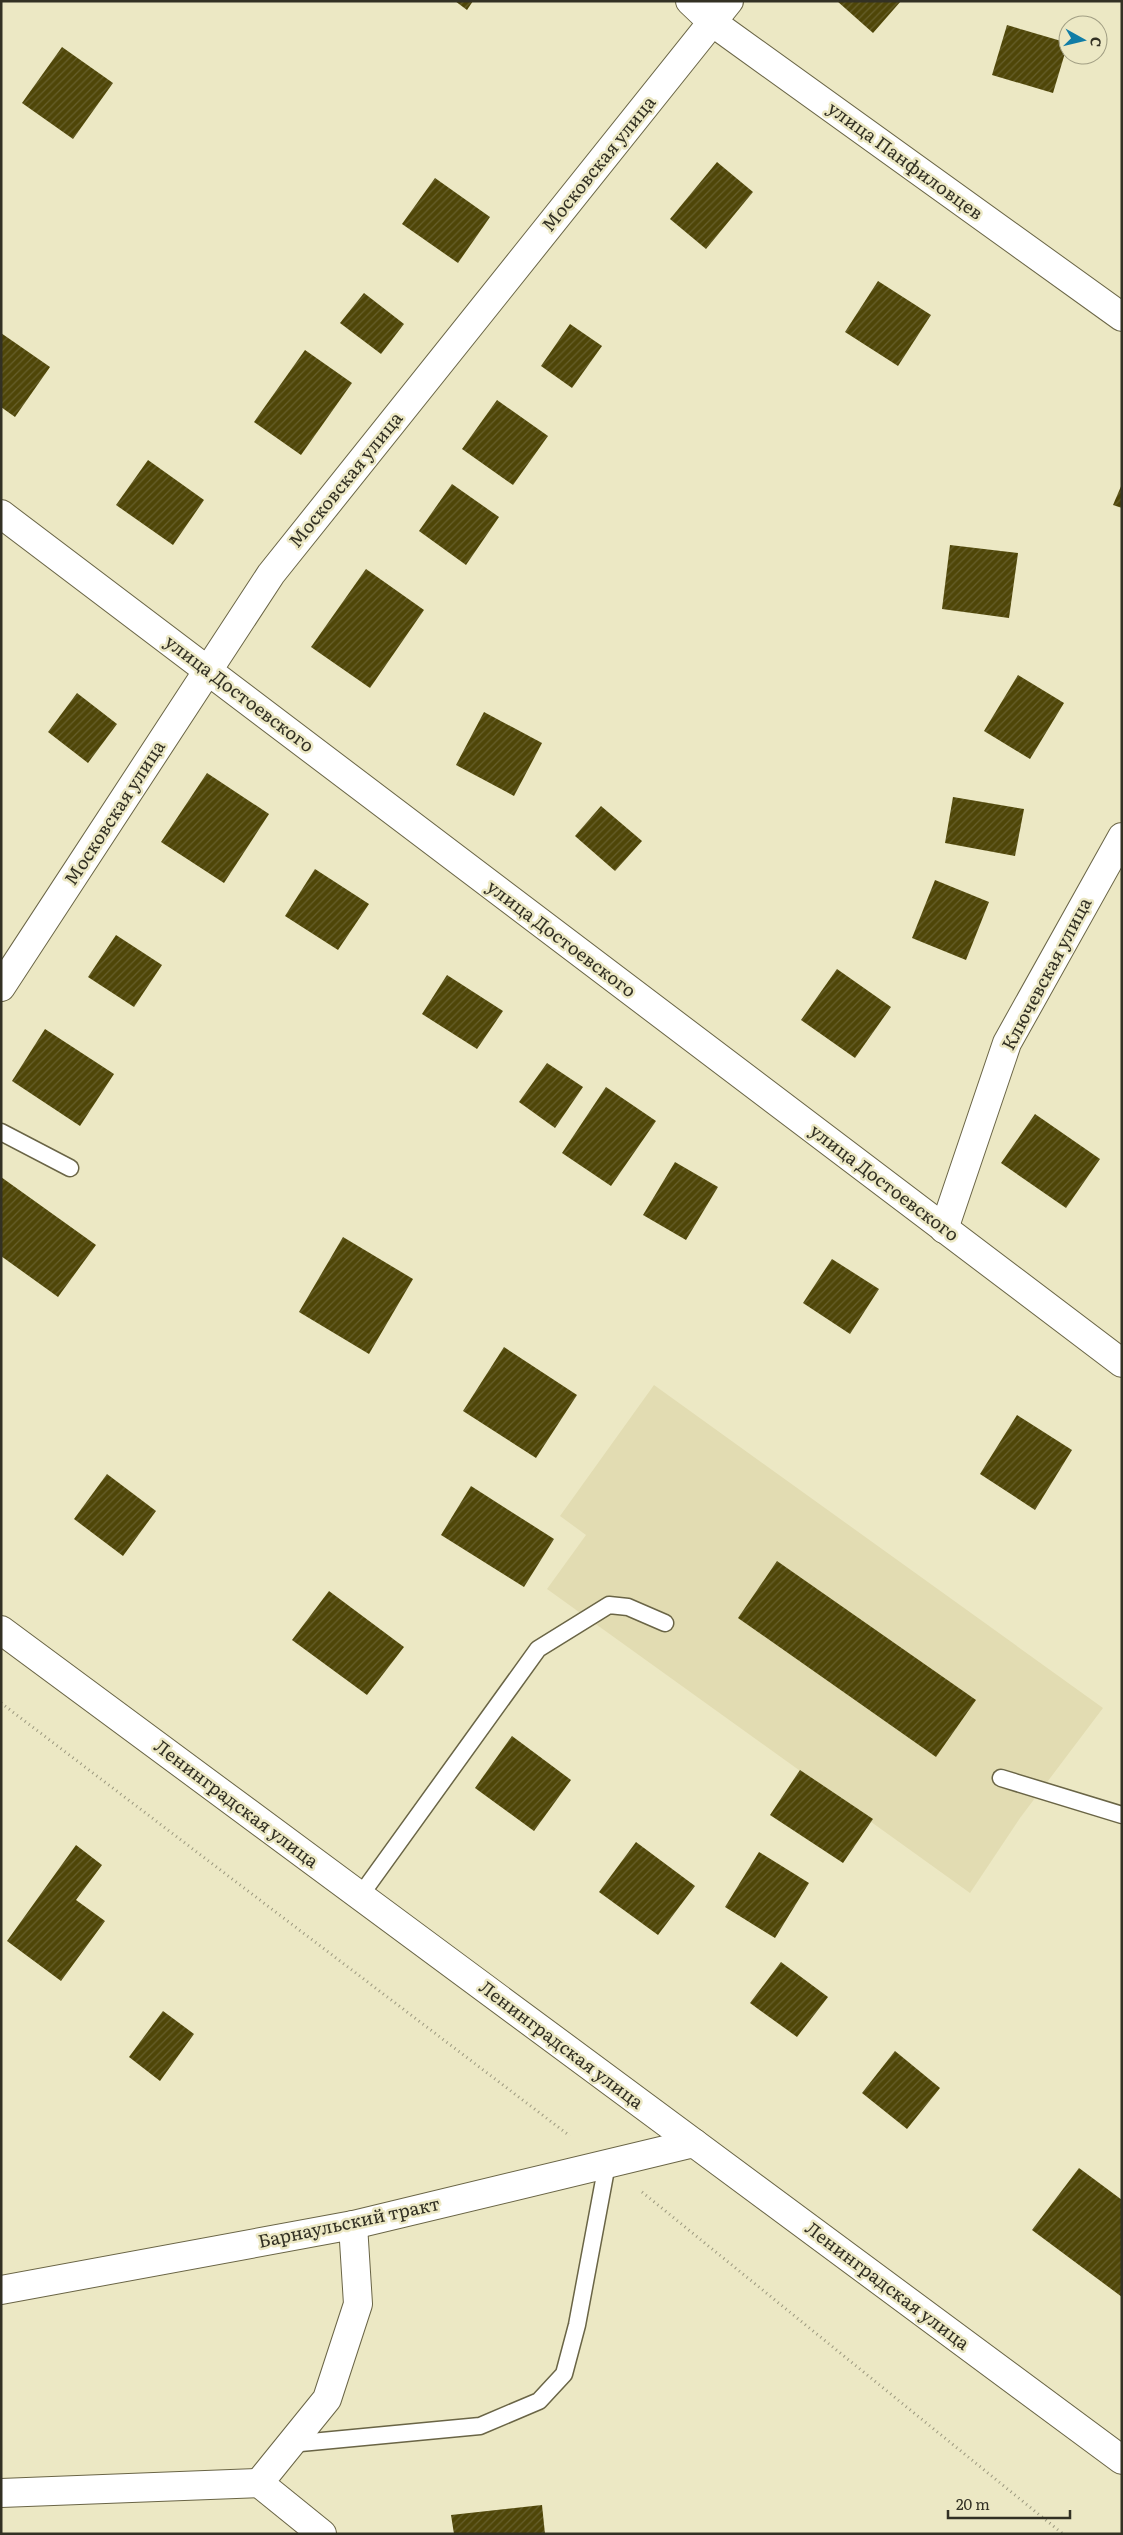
<svg xmlns="http://www.w3.org/2000/svg" width="1123" height="2535" font-family="Literata,serif">
<defs>
<pattern id="building-hatch" width="6" height="6" patternUnits="userSpaceOnUse" patternTransform="scale(1.25)"><rect width="6" height="6" fill="#4f4608"/><path d="M-1 1l2-2M0 6l6-6M5 7l2-2" fill="none" stroke="#665f2c"/></pattern>
</defs>
<rect width="100%" height="100%" fill="#ece8c4"/>
<path fill="#e2dcb2" d="M654 1385 1103 1708 1020 1818 970 1893 547 1589 586 1535 560 1516Z"/>
<g fill="url(#building-hatch)">
<path d="M455 1H473L467 10Z"/>
<path d="M837 1H901L873 33Z"/>
<path d="M1007 25 1068 43 1053 93 992 75Z"/>
<path d="M62 47 113 83 73 139 22 103Z"/>
<path d="M717 162 753 192 706 249 670 219Z"/>
<path d="M435 178 490 217 458 263 402 224Z"/>
<path d="M878 281 931 315 898 366 845 332Z"/>
<path d="M364 293 404 324 381 354 340 323Z"/>
<path d="M570 324 602 346 572 388 541 366Z"/>
<path d="M1 333 50 367 15 417 1 407Z"/>
<path d="M305 350 352 383 301 455 254 422Z"/>
<path d="M497 400 548 436 513 485 462 449Z"/>
<path d="M148 460 204 500 173 545 116 505Z"/>
<path d="M452 484 499 517 466 565 419 531Z"/>
<path d="M1122 484V508L1113 505Z"/>
<path d="M950 545 1018 553 1009 618 942 609Z"/>
<path d="M366 569 424 610 370 688 311 647Z"/>
<path d="M1018 675 1064 703 1030 759 984 731Z"/>
<path d="M77 693 117 724 88 763 48 732Z"/>
<path d="M484 712 542 743 514 796 456 765Z"/>
<path d="M207 773 269 814 224 883 161 842Z"/>
<path d="M953 797 1024 809 1015 856 945 843Z"/>
<path d="M601 806 642 841 615 871 575 836Z"/>
<path d="M315 869 369 904 338 950 285 916Z"/>
<path d="M935 880 989 902 966 960 912 938Z"/>
<path d="M116 935 162 965 134 1007 88 977Z"/>
<path d="M837 969 891 1007 855 1058 801 1020Z"/>
<path d="M447 975 503 1011 477 1049 422 1014Z"/>
<path d="M45 1029 114 1074 80 1126 12 1081Z"/>
<path d="M547 1063 583 1087 555 1128 519 1102Z"/>
<path d="M606 1087 656 1121 611 1186 562 1153Z"/>
<path d="M1035 1114 1100 1159 1066 1208 1001 1163Z"/>
<path d="M675 1162 718 1187 686 1240 643 1215Z"/>
<path d="M1 1177 96 1245 58 1297 1 1256Z"/>
<path d="M343 1237 413 1279 369 1354 299 1312Z"/>
<path d="M832 1259 879 1289 850 1334 803 1303Z"/>
<path d="M504 1347 577 1395 536 1458 463 1411Z"/>
<path d="M1017 1415 1072 1450 1035 1510 980 1474Z"/>
<path d="M107 1474 156 1511 123 1556 74 1519Z"/>
<path d="M471 1486 554 1539 524 1587 441 1535Z"/>
<path d="M777 1561 976 1700 936 1757 738 1618Z"/>
<path d="M329 1591 404 1647 367 1695 292 1640Z"/>
<path d="M512 1736 571 1780 534 1831 475 1788Z"/>
<path d="M800 1770 873 1819 843 1863 770 1815Z"/>
<path d="M636 1842 695 1886 658 1935 599 1892Z"/>
<path d="M76 1845 102 1865 76 1900 105 1921 61 1981 7 1941Z"/>
<path d="M759 1852 809 1883 775 1938 725 1907Z"/>
<path d="M781 1962 828 1997 797 2037 750 2003Z"/>
<path d="M163 2011 194 2034 160 2081 129 2057Z"/>
<path d="M895 2051 940 2088 907 2129 862 2093Z"/>
<path d="M1079 2168 1122 2200V2297L1032 2230Z"/>
<path d="M542 2505 545 2534H454L451 2515Z"/>
</g>
<g fill="none" stroke-linecap="round" stroke-linejoin="round">
<defs>
<g id="lane">
<path d="M1 1132 70 1168"/>
<path d="M1001 1778 1122 1815"/>
<path d="M360 1896 538 1649 609 1605 628 1607 665 1623"/>
<path d="M290 2444 480 2426 539 2401 564 2374 577 2325 607 2164"/>
</g>
<g id="street">
<path d="M690 1 712 22 1122 317"/>
<path d="M1 514 1122 1363"/>
<path d="M1 987 271 574 729 1"/>
<path d="M944 1229 1007 1043 1122 837"/>
<path d="M1 2493 259 2483"/>
<path d="M322 2534 259 2483 327 2399 358 2304 353 2225"/>
</g>
<path id="secondary" d="M1 1630 694 2143"/>
<path id="primary" d="M1 2290 353 2225 694 2143 1122 2460"/>
</defs>
<use href="#lane" stroke="#6a6546" stroke-width="19"/>
<use href="#street" stroke="#6a6546" stroke-width="30"/>
<use href="#secondary" stroke="#6a6546" stroke-width="30"/>
<use href="#primary" stroke="#6a6546" stroke-width="30"/>
<g stroke="#9c997f" stroke-width="3" stroke-dasharray="1 4" stroke-linecap="butt">
<path d="M1 1703 570 2136"/>
<path d="M642 2192 1063 2534"/>
</g>
<use href="#lane" stroke="#fff" stroke-width="16"/>
<use href="#street" stroke="#fff" stroke-width="28"/>
<use href="#secondary" stroke="#fff" stroke-width="28"/>
<use href="#primary" stroke="#fff" stroke-width="28"/>
</g>
<g text-anchor="middle" stroke-width="5" stroke-linejoin="round" paint-order="stroke">
<g font-size="18" fill="#333124" stroke="#ece8c4">
<text transform="translate(905 161) rotate(36)" y="6">улица Панфиловцев</text>
<text transform="translate(599 164) rotate(-51)" y="6">Московская улица</text>
<text transform="translate(346 480) rotate(-51)" y="6">Московская улица</text>
<text transform="translate(239 694) rotate(37)" y="6">улица Достоевского</text>
<text transform="translate(115 813) rotate(-57)" y="6">Московская улица</text>
<text transform="translate(561 939) rotate(37)" y="6">улица Достоевского</text>
<text transform="translate(1047 974) rotate(-62)" y="6">Ключевская улица</text>
<text transform="translate(884 1183) rotate(37)" y="6">улица Достоевского</text>
<text transform="translate(236 1804) rotate(37)" y="6">Ленинградская улица</text>
<text transform="translate(561 2045) rotate(37)" y="6">Ленинградская улица</text>
<text transform="translate(349 2223) rotate(-12)" y="6">Барнаульский тракт</text>
<text transform="translate(887 2286) rotate(37)" y="6">Ленинградская улица</text>
</g>
</g>
<rect width="1123" height="2535" fill="none" stroke="#333124" stroke-width="5"/>
<g transform="translate(1083 40) rotate(98)"><circle r="24" fill="#ece8c4" stroke="#a29f84"/>
<path d="M0-4L9 19L0 12L-9 19Z" fill="#117da6"/>
<text y="-8" font-size="14" font-weight="bold" text-anchor="middle" fill="#333124">С</text>
</g>
<path d="M948 2510v8h122v-8" fill="none" stroke="#333124" stroke-width="2.5"/>
<text x="956" y="2510" font-size="15" fill="#333124" stroke="#ece8c4" stroke-width="4" paint-order="stroke">20 m</text>
</svg>
